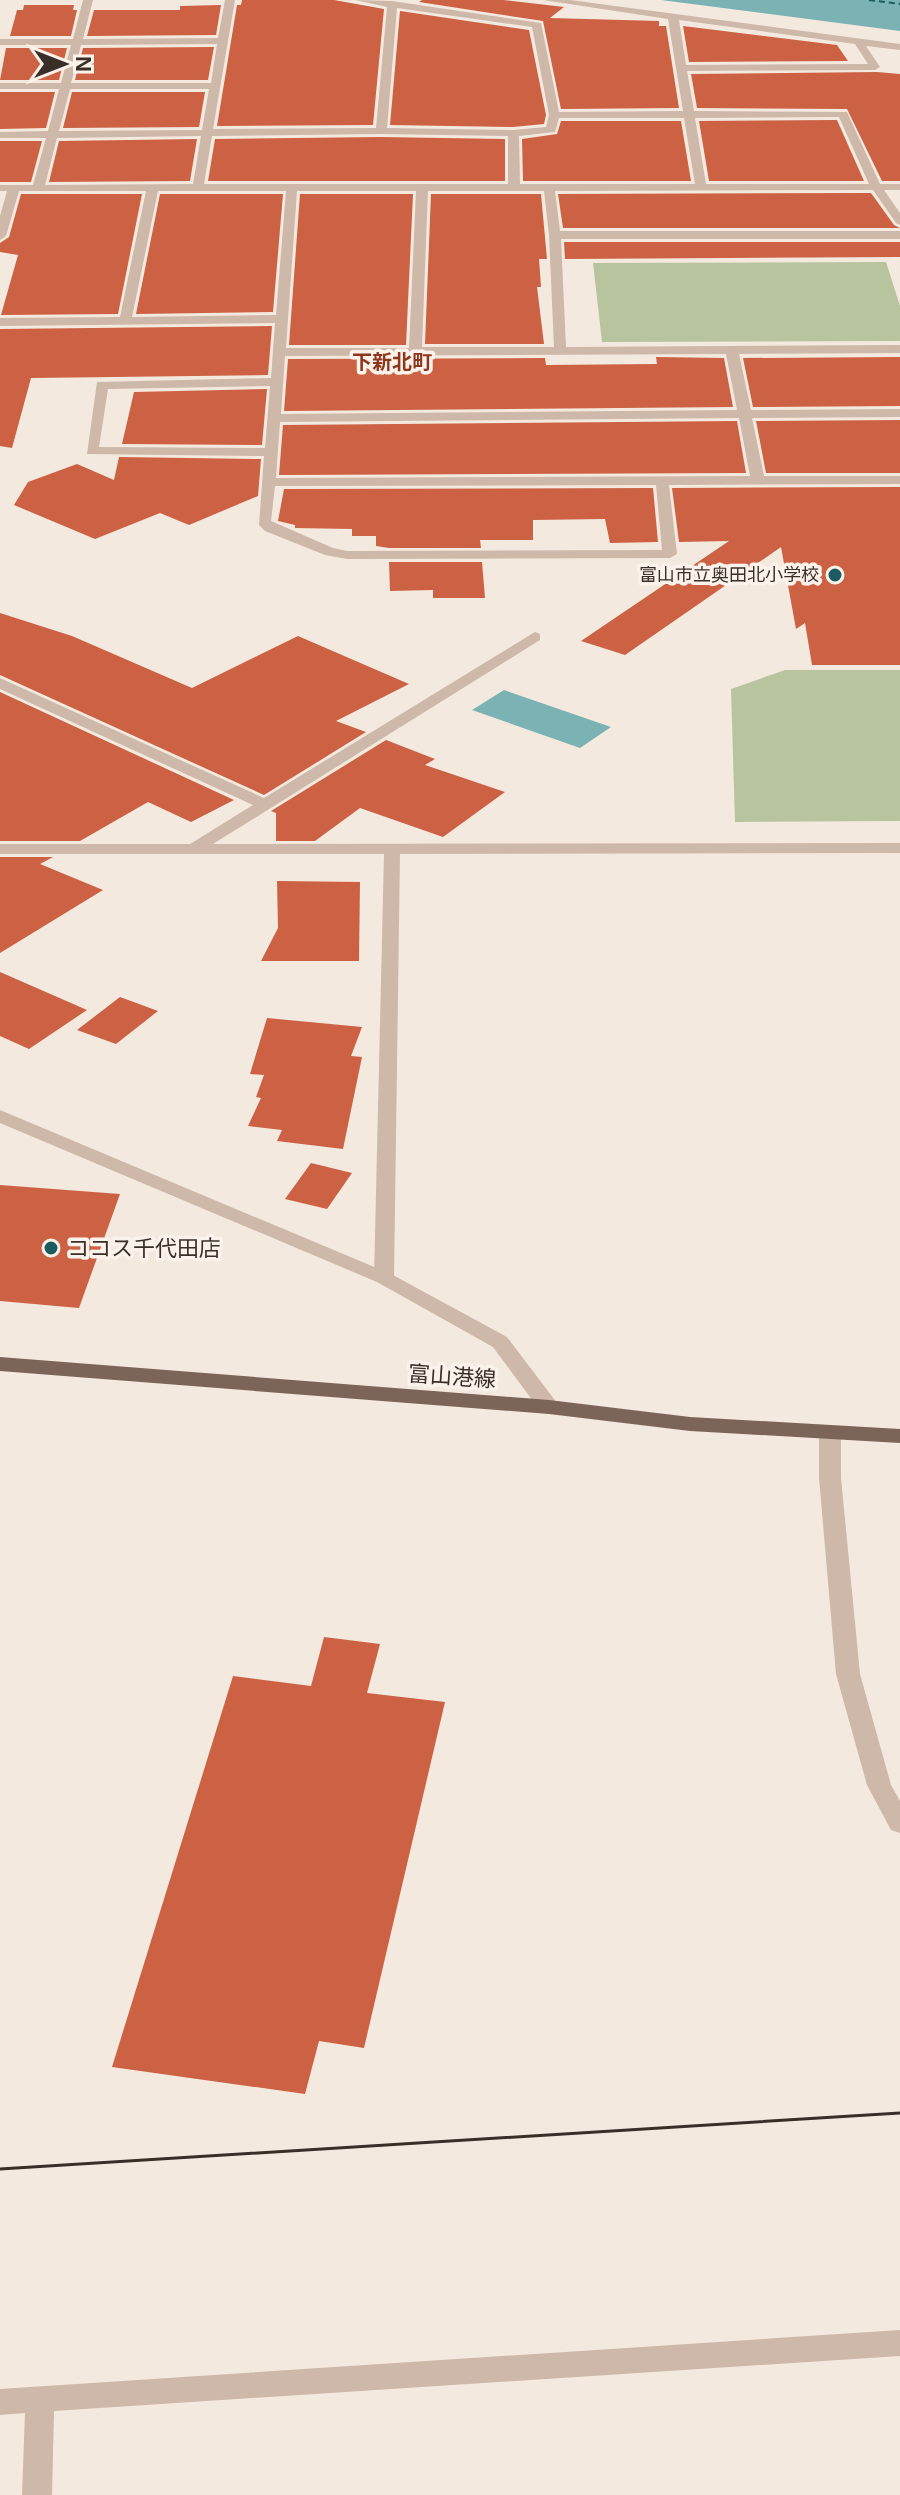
<svg xmlns="http://www.w3.org/2000/svg" width="900" height="2495" font-family="Helvetica,'Noto Sans JP',sans-serif">
<rect width="100%" height="100%" fill="#f4e9de"/>
<g fill="#b8c49d">
<path d="M886 262 900 306V341L602 342 593 263Z"/>
<path d="M785 670H900V821L735 822 731 689Z"/>
</g>
<g fill="#7bb2b3">
<path d="M661 0H900V31Z"/>
<path d="M504 690 611 727 580 748 472 710Z"/>
</g>
<g fill="none" stroke-linecap="round" stroke-linejoin="round">
<path stroke="#1c5c5e" stroke-width="2" stroke-dasharray="6 4" stroke-linecap="butt" d="M869 0 900 4"/>
</g>
<g fill="#cd6143">
<path d="M242 0H334L384 9 373 125 217 126 237 5H241Z"/>
<path d="M422 0H503L564 7 550 18 659 21V26H666L679 108 561 109 543 21 419 2Z"/>
<path d="M24 5H74L73 10H77L71 36H10L17 10H23Z"/>
<path d="M221 5 216 35 87 36 94 10H180V6Z"/>
<path d="M400 11 529 30 546 115 544 124 513 127 390 125Z"/>
<path d="M683 26 837 45 848 61 689 62Z"/>
<path d="M214 47 208 80H75L83 48Z"/>
<path d="M6 48H67L59 80H0Z"/>
<path d="M877 72 900 74V181H882L847 109 697 108 691 74Z"/>
<path d="M0 92H55L46 128 0 129Z"/>
<path d="M72 92H205L199 127 63 128Z"/>
<path d="M837 120 864 181H709L699 121Z"/>
<path d="M561 121H681L691 181H523L522 139 557 134Z"/>
<path d="M381 137 505 139V181H208L215 139Z"/>
<path d="M197 139 190 181 49 182 59 141Z"/>
<path d="M0 141H42L31 182H0Z"/>
<path d="M871 193 894 225 900 228H563L558 194Z"/>
<path d="M21 194H142L118 314 1 315 18 255 0 252V243L9 237Z"/>
<path d="M160 194H283L273 312 136 314Z"/>
<path d="M300 194H413L406 345H289Z"/>
<path d="M431 194H541L547 259H539L541 287H537L544 344H425Z"/>
<path d="M564 242H900V257L565 259Z"/>
<path d="M272 326 268 375 31 378 12 448 0 446V329Z"/>
<path d="M656 357 724 358 733 407 284 411 288 359 545 358 546 365 657 364Z"/>
<path d="M900 357V406L753 407 743 358Z"/>
<path d="M267 389 262 445 122 444 134 392Z"/>
<path d="M900 420V473H766L756 421Z"/>
<path d="M737 421 746 473 279 475 283 425Z"/>
<path d="M119 457 261 459 258 496 189 525 160 513 95 539 14 505 28 482 77 464 114 480Z"/>
<path d="M900 487V665H812L805 623 796 629 781 547 625 655 581 641 729 541 679 542 672 488Z"/>
<path d="M653 488 658 542 610 543 605 519 533 520V540H480L481 548H389L376 546V536H352V529L295 528V525L278 521 284 489Z"/>
<path d="M389 562H482L485 598H433V590L390 591Z"/>
<path d="M0 613 72 636 192 688 298 636 409 684 336 721 366 732 264 795 0 675Z"/>
<path d="M0 692 234 800 191 822 148 802 80 841H0Z"/>
<path d="M386 740 435 759 425 765 505 792 443 837 360 808 315 841H276V813L271 811Z"/>
<path d="M0 857H53L40 864 103 890 0 953Z"/>
<path d="M277 881 360 882 359 961H261L278 928Z"/>
<path d="M0 972 87 1010 29 1049 0 1036Z"/>
<path d="M120 997 158 1011 116 1044 77 1030Z"/>
<path d="M267 1018 362 1027 351 1056 362 1057 343 1149 277 1141 282 1130 248 1126 261 1098 256 1097 264 1075 250 1074Z"/>
<path d="M311 1163 352 1173 327 1209 285 1199Z"/>
<path d="M0 1185 120 1194 79 1308 0 1301Z"/>
<path d="M324 1637 380 1644 367 1693 445 1702 364 2048 319 2041 305 2094 112 2067 233 1676 311 1686Z"/>
</g>
<g fill="none" stroke-linecap="round" stroke-linejoin="round">
<g fill="#cdb8a9" fill-rule="evenodd">
<path d="M83 0H93L83 39 218 38 225 0H235L213 129 376 128 387 7 355 0 392 1 541 23 559 112 683 111 668 19 543 0H570L900 44V50L866 46 880 67 875 70 687 71 694 111 847 112 880 184H900V190H884L900 213V225L896 223 873 190 555 191 560 231H900V239H561L566 347 900 345V353L739 354 751 410 900 409V417L752 418 764 476H900V484L669 485 677 554 670 558 347 559 325 555 265 531 259 525 264 456 87 454 97 382 271 378 275 323 0 326V318L120 317 146 191H19L6 236 0 240V216L7 191H0V185H33L46 138H0V132L48 131 59 89H0V83H61L71 45H0V39H73ZM397 8 532 27 549 115 546 127 513 130 387 128ZM679 20 855 44 868 64 686 65ZM217 44 211 83H71L81 45ZM70 89H209L202 130 59 131ZM839 117 869 184H706L695 118ZM559 118H684L695 184H520L519 136 555 132ZM381 134 508 136V184H204L212 136ZM201 136 193 184 45 185 57 138ZM158 191H286L276 315 132 317ZM297 191H416L409 348H286ZM428 191H544L549 235 554 347H422ZM726 354 737 410 281 414 285 356ZM270 386 265 448 99 447 108 389ZM739 418 750 476 276 478 280 422ZM656 485 662 550 347 551 333 548 271 521 275 486Z"/>
<path d="M535 632 540 634V640L213 844 900 843V853L400 854 394 1278 384 1284 374 1278 384 854H0V844H190L253 805 0 689V678L264 798Z"/>
<path d="M830 1425 838 1427 841 1432V1478L860 1674 891 1785 900 1801V1833L891 1830 867 1785 836 1674 819 1478V1432L822 1427Z"/>
<path d="M900 2330V2356L54 2411 52 2495H22L25 2413 0 2415V2389Z"/>
</g>
<path fill="#cdb8a9" fill-rule="evenodd" d="M0 1110 391 1274 507 1337 560 1407 557 1412H541L493 1347 377 1282 0 1123Z"/>
<path fill="#7d6459" fill-rule="evenodd" d="M0 1357 549 1400 690 1417 900 1429V1443L690 1431 549 1414 0 1371Z"/>
<path stroke="#3a2e29" stroke-width="3" d="M0 2169 900 2113"/>
</g>
<g fill="#1c5c5e" stroke="#fbf3eb" stroke-width="3">
<circle cx="835" cy="575" r="8"/>
<circle cx="51" cy="1248" r="8"/>
</g>
<g text-anchor="middle" stroke-width="7" stroke-linejoin="round" paint-order="stroke">
<g font-size="18" fill="#3a2e29" stroke="#fbf3eb" text-anchor="end">
<text x="819" y="581">富山市立奥田北小学校</text>
</g>
<g font-size="20" font-weight="bold" fill="#8e351d" stroke="#fbf3eb">
<text x="392" y="369">下新北町</text>
</g>
<g font-size="22" fill="#3a2e29" stroke="#fbf3eb" text-anchor="start">
<text x="67" y="1256">ココス千代田店</text>
</g>
<g font-size="22" fill="#3a2e29" stroke="#fbf3eb">
<text transform="translate(452 1376) rotate(4)" y="8">富山港線</text>
</g>
</g>
<g transform="translate(64 64) rotate(90)" stroke="#fbf3eb" stroke-width="6" paint-order="stroke">
<path d="M0-6L14 30L0 20L-14 30Z" fill="#3a2e29"/>
<text y="-12" font-size="22" font-weight="bold" text-anchor="middle" fill="#3a2e29">N</text>
</g>
</svg>
